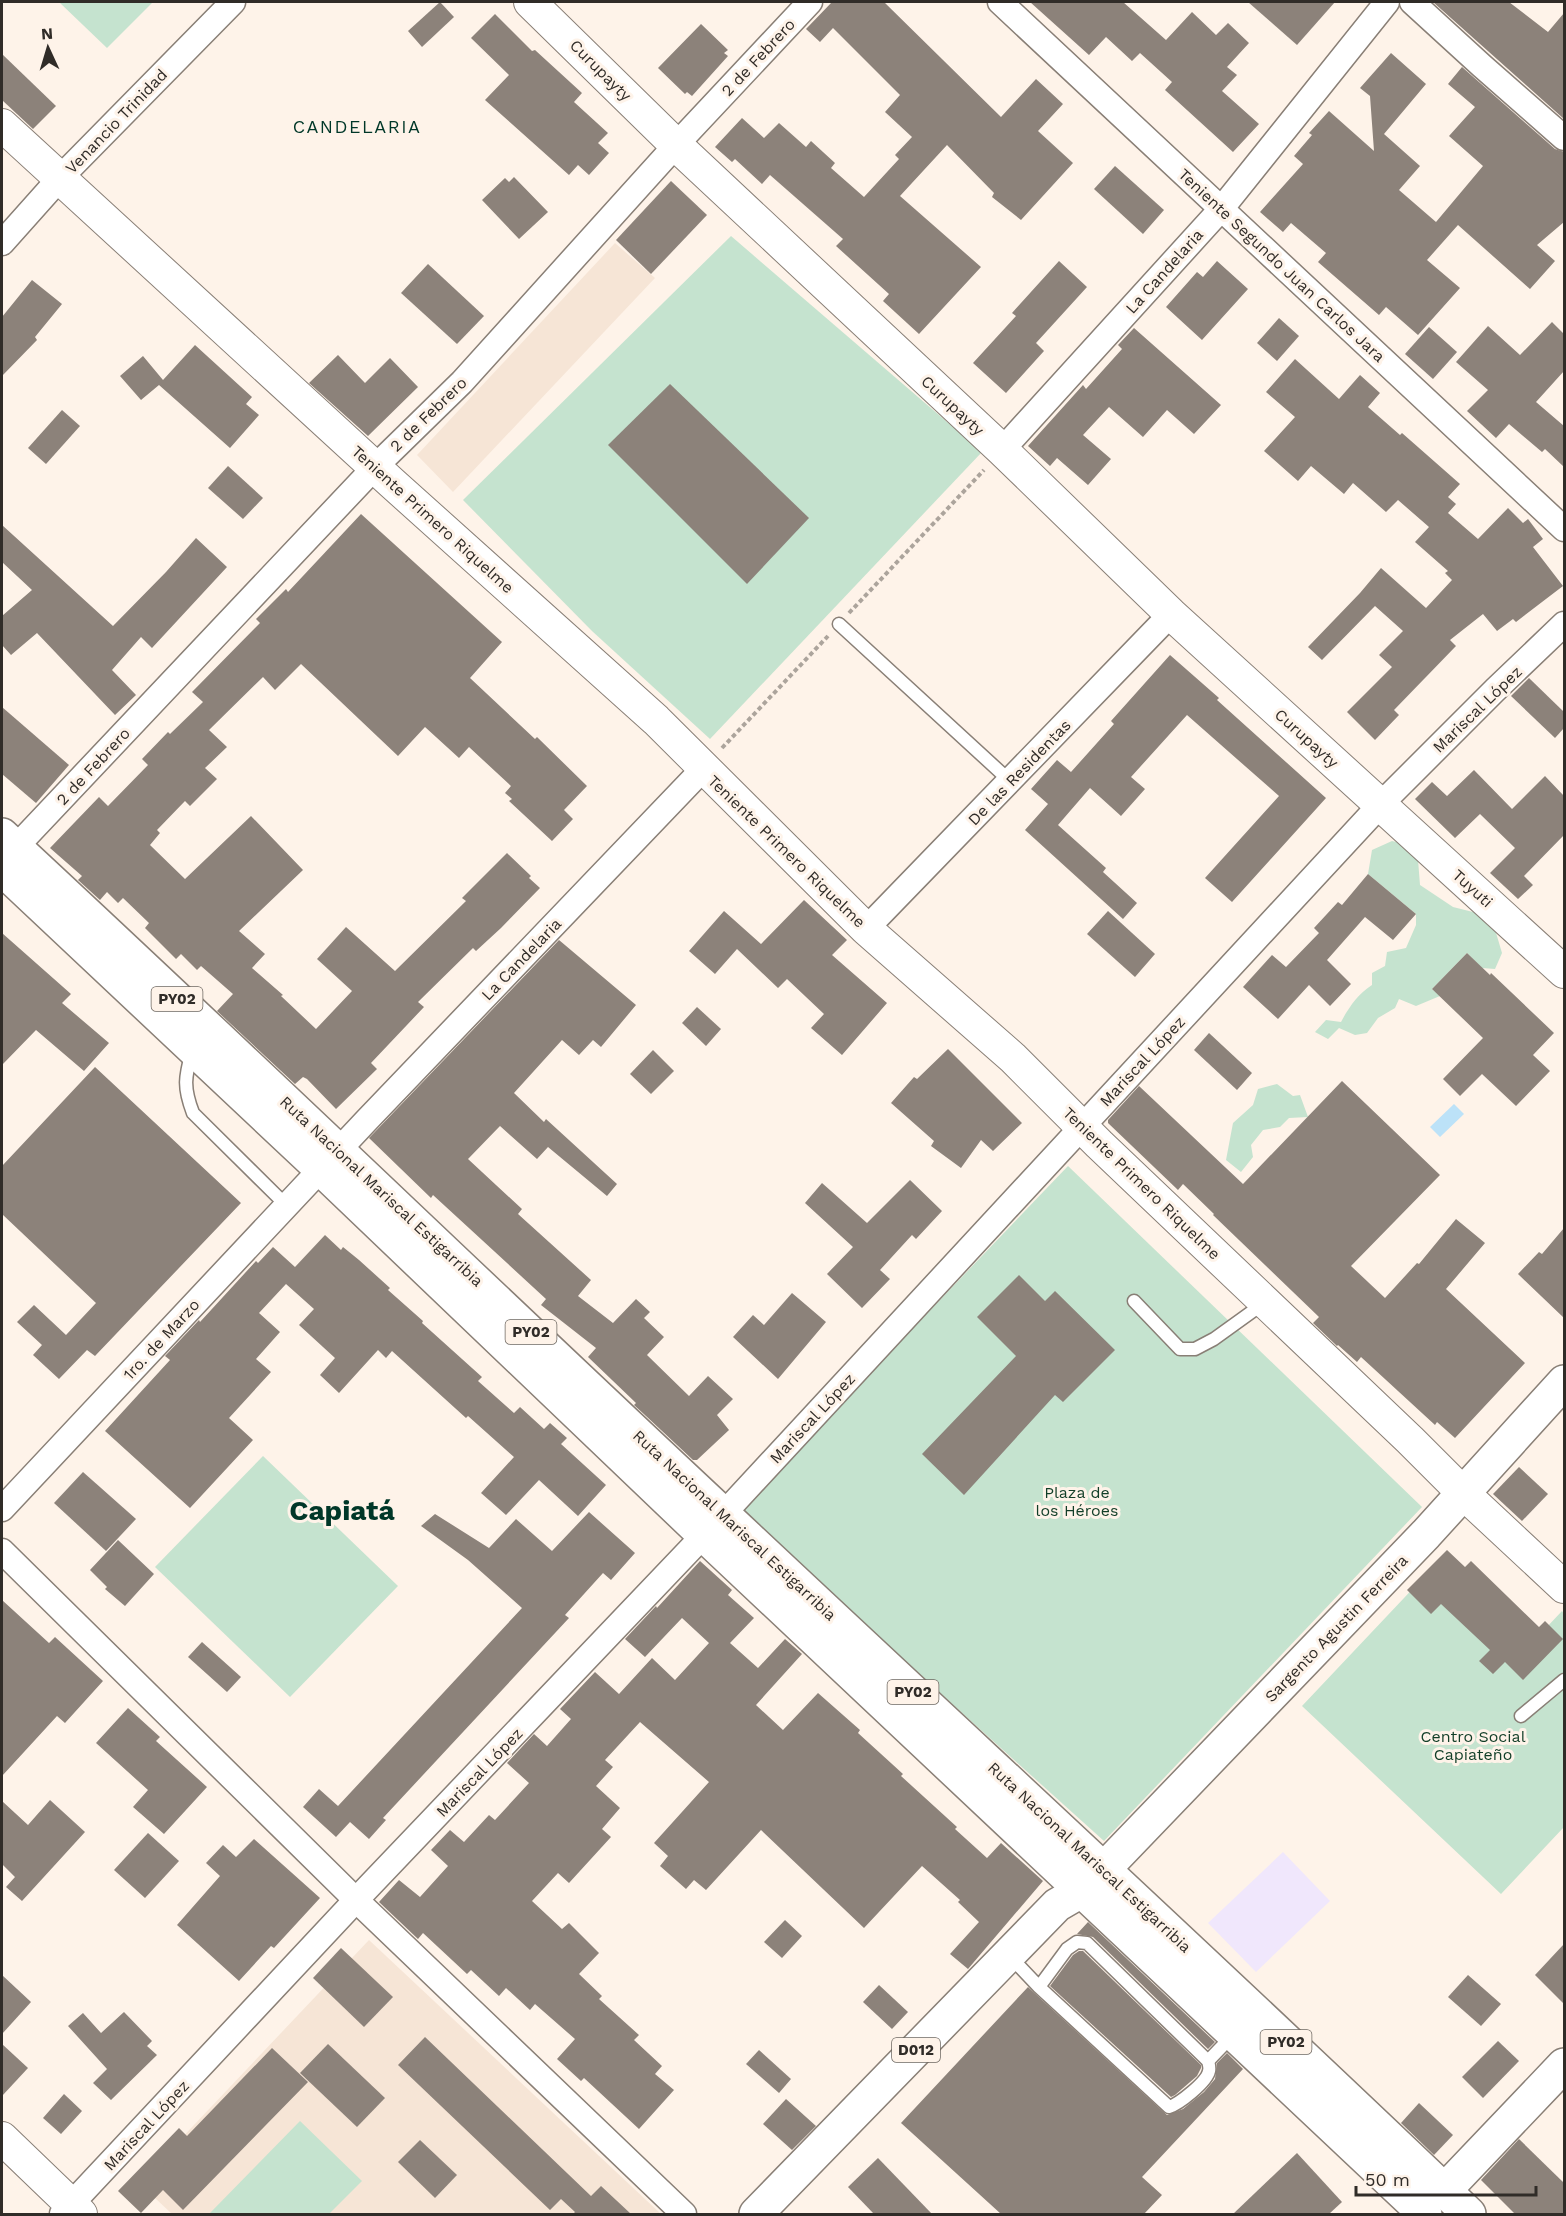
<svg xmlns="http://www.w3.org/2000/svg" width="1566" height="2216" font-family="'Work Sans',sans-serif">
<rect width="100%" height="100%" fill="#fef3e9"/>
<path fill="#f0e7fc" d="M1283 1852 1330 1901 1256 1972 1208 1923Z"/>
<g fill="#f6e5d6">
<path d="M615 243 655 278 453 492 417 455Z"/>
<path d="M369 1940 661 2214H172L139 2183Z"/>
</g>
<g fill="#c5e3cf">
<path d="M59 2H153L107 48Z"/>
<path d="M731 236 982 452 710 739 592 631 463 500Z"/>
<path d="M1392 841 1417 847 1420 885 1453 907 1481 914 1494 926 1502 953 1495 969 1482 968 1467 953 1432 989 1440 996 1416 1006 1399 999 1395 1008 1378 1018 1367 1033 1355 1035 1339 1028 1328 1039 1315 1032 1326 1020 1341 1022C1349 1007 1358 994 1372 985V973L1385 966 1387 952 1406 948 1416 925V914L1368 874 1372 850Z"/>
<path d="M1277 1084 1293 1096 1300 1095 1308 1117 1289 1118 1280 1127 1263 1130 1251 1145 1253 1157 1241 1172 1226 1160 1233 1123 1253 1105 1258 1089Z"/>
<path d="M1068 1166 1422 1507 1104 1841 738 1511Z"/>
<path d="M263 1456 398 1586 290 1697 155 1567Z"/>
<path d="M1421 1580 1511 1665 1562 1611 1564 1614V1827L1501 1894 1302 1706Z"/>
<path d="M300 2121 362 2181 329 2214H212L210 2213Z"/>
</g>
<path fill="#bce2f8" d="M1454 1104 1464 1114 1440 1137 1430 1127Z"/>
<g fill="#8c827a">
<path d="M440 2 454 17 422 47 408 31Z"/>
<path d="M832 2H884L1001 117 1036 79 1063 104 1038 131 1073 163 1021 220 992 197 994 193 947 145 900 196 981 267 919 334 883 301 889 294 836 246 843 239 770 175 762 184 735 159 732 162 715 147 742 118 764 138 779 123 806 147 811 141 835 163 831 168 864 197 899 159 895 155 912 137 885 112 900 95 833 28 820 42 806 29Z"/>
<path d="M1030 2H1123L1166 40 1192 12 1216 35 1228 23 1249 43 1227 67 1237 75 1222 91 1259 124 1233 152 1165 90 1172 82 1140 53 1132 61 1106 37 1089 55Z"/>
<path d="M1248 2H1335L1297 45Z"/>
<path d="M1433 2H1509L1548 32 1564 13V119Z"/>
<path d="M495 14 532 51 535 50 582 93 574 102 608 133 598 143 609 153 589 175 578 165 569 175 485 100 509 75 471 38Z"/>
<path d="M701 24 728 50 724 53 728 56 692 96 687 92 685 94 658 68Z"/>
<path d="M1391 53 1426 84 1384 134 1420 166 1399 190 1436 222 1483 166 1449 136 1475 107 1448 84 1462 67 1555 149 1564 152V222L1537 245 1555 261 1530 289 1458 225 1427 260 1460 288 1418 335 1386 307 1379 315 1318 262 1326 253 1291 223 1283 232 1260 212 1303 164 1294 156 1312 135 1309 133 1329 111 1374 151 1370 96 1360 88Z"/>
<path d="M2 54 56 106 33 129 2 100Z"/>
<path d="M1115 166 1164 210 1143 234 1094 189Z"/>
<path d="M514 177 548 212 519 239 482 200 505 178 509 182Z"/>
<path d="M671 181 707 215 651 274 616 240Z"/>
<path d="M1059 261 1087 287 1036 343 1044 351 1006 393 973 363 1016 316 1012 313Z"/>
<path d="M1217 261 1248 289 1202 340 1166 307 1197 272 1203 277Z"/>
<path d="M428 264 484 316 457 344 401 293Z"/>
<path d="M32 280 62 304 35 337 37 340 2 376V317Z"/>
<path d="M1279 318 1299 336 1277 361 1257 343Z"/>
<path d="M1552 322 1564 334V371L1536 402 1564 426V467L1545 449 1542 452 1509 424 1496 438 1467 411 1488 390 1456 362 1488 326 1520 355Z"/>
<path d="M1429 327 1457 352 1433 379 1405 354Z"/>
<path d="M1134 328 1221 405 1194 434 1167 410 1143 437 1109 407 1083 435 1111 459 1088 485 1057 458 1050 466 1028 446 1083 385 1086 389 1122 349 1118 345Z"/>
<path d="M195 345 252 397 246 404 259 415 230 448 159 385 141 400 120 376 143 356 163 380Z"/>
<path d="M338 355 365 383 390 358 418 387 368 436 309 383Z"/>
<path d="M1295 359 1339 399 1360 375 1380 393 1368 407 1400 435 1402 433 1460 484 1448 497 1456 504 1448 513 1478 539 1508 508 1523 523 1528 519 1543 539 1533 547 1563 586 1516 622 1513 619 1497 631 1483 614 1450 640 1456 646 1394 710 1399 715 1375 740 1347 712 1392 667 1379 655 1403 631 1375 606 1322 660 1308 647 1360 593 1381 568 1426 608 1452 580 1445 573 1448 571 1415 542 1429 527 1398 500 1386 512 1353 483 1344 494 1311 466 1298 481 1264 451 1295 417 1266 392Z"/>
<path d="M670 384 809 518 747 584 608 445Z"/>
<path d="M62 410 80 426 46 464 28 448Z"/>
<path d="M228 466 263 498 243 519 208 488Z"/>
<path d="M361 514 502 642 470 678 535 739 537 737 587 786 564 810 573 819 552 841 509 801 512 799 505 793 511 786 469 747 459 758 425 727 398 756 301 664 275 690 263 677 209 730 227 747 205 768 217 779 190 806 185 801 157 830 160 833 150 845 185 879 251 816 303 870 239 931 265 954 252 968 283 995 281 996 316 1029 352 991 317 959 346 927 395 971 466 901 462 898 507 853 531 876 529 878 540 888 501 928 476 951 473 948 418 1002 424 1007 371 1063 377 1069 336 1109 307 1079 303 1077 295 1084 217 1011 233 994 201 966 197 970 181 954 176 959 145 928 149 923 123 898 118 903 107 892 100 900 78 880 82 876 50 848 99 797 108 806 148 765 142 759 168 732 170 734 203 702 192 692 260 623 256 619 286 589 288 592Z"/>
<path d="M2 525 113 626 166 572 196 538 227 567 152 648 141 637 112 670 136 695 115 715 37 633 11 655 2 645V616L32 590 2 562Z"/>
<path d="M1170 655 1219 698 1217 700 1326 798 1232 902 1205 878 1279 796 1187 715 1131 777 1145 789 1121 816 1090 788 1058 825 1106 868 1103 872 1137 903 1123 919 1025 830 1048 804 1031 789 1057 760 1071 772 1114 724 1111 721Z"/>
<path d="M1529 678 1564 712V728L1555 738 1511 696Z"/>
<path d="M2 707 69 765 36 803 2 774Z"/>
<path d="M1474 770 1512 809 1545 776 1564 796V835L1524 876 1533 885 1518 899 1490 873 1515 848 1480 814 1455 838 1415 799 1432 782 1447 796Z"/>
<path d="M1368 874 1416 914 1393 940 1365 917 1327 960 1351 984 1330 1006 1309 985 1278 1019 1243 987 1272 955 1286 967 1319 933 1314 928 1338 902 1342 905Z"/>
<path d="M804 900 847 940 832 955 887 1003 842 1055 811 1028 824 1014 787 979 778 988 737 949 715 974 689 951 724 911 761 944Z"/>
<path d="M1108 911 1155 954 1135 977 1087 934Z"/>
<path d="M2 933 71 994 62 1003 109 1043 84 1071 36 1030 2 1065Z"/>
<path d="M559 940 636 1005 601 1047 593 1040 579 1055 562 1040 514 1093 544 1122 546 1119 617 1184 607 1196 548 1147 537 1159 500 1126 468 1159 522 1209 518 1214 591 1280 578 1296 613 1323 636 1299 650 1312 644 1318 664 1337 647 1355 689 1396 708 1376 733 1399 717 1415 729 1430 697 1460H693L646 1416 634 1405 636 1403 588 1357 596 1348 541 1305 546 1299 433 1195 431 1198 369 1138Z"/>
<path d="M1467 953 1490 975 1491 973 1554 1033 1533 1055 1550 1071 1516 1106 1482 1074 1460 1096 1443 1079 1483 1038 1432 989Z"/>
<path d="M697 1007 721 1029 706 1046 682 1023Z"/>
<path d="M1209 1033 1252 1073 1237 1090 1194 1050Z"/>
<path d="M948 1049 1022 1123 993 1151 981 1140 961 1168 931 1146 934 1141 891 1103 914 1077 917 1079Z"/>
<path d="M653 1050 674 1071 651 1094 630 1074Z"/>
<path d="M95 1067 241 1203 95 1356 87 1350 59 1379 33 1355 42 1345 17 1322 34 1305 66 1335 96 1303 2 1214V1166Z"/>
<path d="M1342 1081 1440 1175 1351 1266 1385 1298 1417 1263 1419 1264 1456 1219 1485 1243 1446 1289 1525 1363 1455 1438 1437 1422 1435 1425 1361 1357 1357 1362 1338 1345 1337 1346 1313 1323 1319 1317 1213 1215 1214 1214 1183 1184 1178 1190 1108 1123V1120L1139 1086 1243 1184Z"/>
<path d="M910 1180 942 1211 916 1239 912 1235 880 1270 890 1279 862 1308 827 1274 853 1247 805 1203 822 1183 867 1223Z"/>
<path d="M1564 1228V1318L1518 1274 1539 1252 1542 1254Z"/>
<path d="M325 1235 341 1250 343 1247 359 1260 390 1288 388 1290 423 1321 422 1323 482 1377 478 1381 514 1413 520 1407 544 1429 550 1423 567 1438 561 1444 606 1485 578 1516 539 1480 506 1515 481 1493 514 1457 468 1416 466 1418 392 1351 386 1358 378 1350 339 1393 320 1375 335 1358 299 1325 314 1309 286 1284 259 1313 280 1332 256 1359 271 1372 229 1418 253 1440 190 1508 105 1431 170 1360 165 1356 199 1320 200 1322 256 1261 258 1263 273 1247 295 1267Z"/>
<path d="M1019 1275 1045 1301 1055 1291 1115 1350 1063 1402 1055 1395 964 1495 922 1454 1016 1356 977 1317Z"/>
<path d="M792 1293 826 1322 778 1379 733 1337 753 1315 764 1325Z"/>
<path d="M1519 1467 1548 1494 1522 1521 1493 1494Z"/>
<path d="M83 1472 136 1519 106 1551 54 1503Z"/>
<path d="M589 1512 635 1553 611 1580 603 1573 565 1615 569 1618 383 1818 386 1820 369 1839 350 1822 336 1837 303 1807 319 1789 338 1806 522 1608 468 1560 421 1526 435 1514 489 1548 516 1519 552 1551Z"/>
<path d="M118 1540 154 1574 125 1606 105 1589 107 1587 90 1570Z"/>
<path d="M1447 1550 1465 1567 1471 1561 1539 1627 1545 1621 1563 1639 1523 1680 1505 1662 1493 1674 1479 1661 1490 1650 1441 1604 1431 1614 1407 1590Z"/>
<path d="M700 1561 732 1590 728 1595 754 1618 730 1643 758 1668 785 1639 802 1654 756 1705 783 1730 818 1693 860 1730 858 1733 903 1774 901 1776 957 1827 955 1829 987 1858 1001 1843 1043 1881 968 1969 950 1954 979 1922 958 1902 960 1900 922 1866 864 1928 761 1830 706 1890 694 1880 686 1889 660 1866 668 1856 654 1843 709 1782 640 1722 605 1760 613 1767 596 1786 620 1808 602 1829 611 1837 569 1883 558 1873 532 1901 562 1929 569 1923 599 1953 579 1974 602 1996 599 1999 639 2035 634 2040 662 2066 655 2074 674 2090 639 2129 584 2078 581 2081 557 2059 575 2039 535 2004 530 2010 506 1988 499 1996 471 1970 467 1974 423 1933 418 1939 379 1902 399 1880 420 1897 448 1866 431 1850 450 1830 464 1842 489 1815 495 1820 529 1783 507 1763 534 1734 547 1746 571 1719 560 1709 595 1672 619 1694 652 1658 675 1680 709 1643 682 1618 645 1657 625 1639 656 1606 657 1608Z"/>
<path d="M2 1600 49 1643 55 1637 103 1681 65 1723 57 1716 2 1776Z"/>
<path d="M202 1642 241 1677 227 1692 188 1657Z"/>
<path d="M128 1708 160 1737 156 1741 207 1787 164 1834 133 1807 148 1790 96 1743Z"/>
<path d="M50 1800 85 1832 22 1901 6 1887 15 1877 2 1864V1801L28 1825Z"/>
<path d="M148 1833 179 1861 145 1898 114 1870Z"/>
<path d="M254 1839 320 1898 274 1948 271 1946 239 1981 177 1925 220 1876 206 1863 223 1845 236 1857Z"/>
<path d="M785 1920 802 1936 782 1958 764 1942Z"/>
<path d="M1088 1922 1215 2042 1208 2049 1093 1937 1077 1934Z"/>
<path d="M1564 1944V2004L1535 1975Z"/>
<path d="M341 1948 393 1997 364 2027 313 1978Z"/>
<path d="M1079 1951H1083L1201 2065V2068L1197 2076 1175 2095 1171 2097 1050 1986 1073 1955Z"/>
<path d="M2 1975 31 2002 2 2034Z"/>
<path d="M1468 1975 1501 2004 1481 2026 1448 1997Z"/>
<path d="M879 1985 908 2012 892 2029 863 2002Z"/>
<path d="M1028 1987 1167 2115 1183 2109 1204 2092 1215 2079 1217 2063 1227 2053 1243 2069 1142 2177 1162 2195 1144 2214H1001L901 2123Z"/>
<path d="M124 2012 152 2041 147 2046 157 2055 111 2100 93 2083 107 2069 68 2026 83 2013 101 2033Z"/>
<path d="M425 2037 591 2196 601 2186 631 2214H573L575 2212 561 2199 550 2210 398 2065Z"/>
<path d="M1498 2041 1519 2061 1483 2098 1462 2077Z"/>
<path d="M2 2044 28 2068 2 2096Z"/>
<path d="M328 2044 385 2098 357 2127 300 2073Z"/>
<path d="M272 2048 308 2082 183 2210 163 2190 141 2213 118 2191 179 2128 187 2136Z"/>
<path d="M759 2050 791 2079 779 2093 746 2064Z"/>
<path d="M64 2094 82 2111 61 2134 43 2118Z"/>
<path d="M786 2099 816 2126 792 2150 763 2124Z"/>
<path d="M1419 2103 1453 2135 1434 2155 1401 2123Z"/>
<path d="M1519 2139 1564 2183V2214H1515L1481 2180Z"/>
<path d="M420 2140 457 2175 435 2198 398 2162Z"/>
<path d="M1297 2153 1342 2202 1329 2214H1233Z"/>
<path d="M878 2158 932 2214H874L848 2187Z"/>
</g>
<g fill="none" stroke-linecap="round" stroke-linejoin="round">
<defs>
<g id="service">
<path d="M839 624 1010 781"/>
<path d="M192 1051C185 1077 183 1087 193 1113L287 1206"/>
<path d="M1134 1301 1180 1349H1195L1214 1339 1264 1303"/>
<path d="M1521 1716 1564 1680"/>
<path d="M1020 1967 1039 1987 1169 2107C1179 2104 1207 2082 1209 2071 1210 2068 1209 2065 1208 2061L1087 1943 1077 1942 1067 1949 1039 1987"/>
<path d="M1208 2061 1232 2036"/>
</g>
<g id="minor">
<path d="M1000 2 1564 529"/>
<path d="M1412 2 1482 66 1564 138"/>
<path d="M2 243 60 178 233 2"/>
<path d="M1002 450 1222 208 1387 2"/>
<path d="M15 848 375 467 462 382 676 145 810 2"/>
<path d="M866 929 1171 614"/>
<path d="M2 1509 366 1121 703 769"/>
<path d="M2 1551 356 1900 684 2214"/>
<path d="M62 2214 356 1900 704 1535 1381 804 1495 690 1564 624"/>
</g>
<g id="tertiary">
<path d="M530 2 676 145 1002 450 1171 614 1564 972"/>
<path d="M2 125 392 483 656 720 866 929 1013 1058 1099 1144 1410 1440 1462 1492 1564 1587"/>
<path d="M2 2138 81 2214"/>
</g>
<g id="secondary">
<path d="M1104 1869 1426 1534 1564 1382"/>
<path d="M1444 2191 1564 2065"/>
</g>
<path id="primary" d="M756 2214 1057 1905 1081 1891 1102 1871"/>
<g id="trunk">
<path d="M2 835C245 1060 482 1289 724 1515 972 1748 1223 1978 1469 2214"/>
<path d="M2 869 321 1169 704 1535 1425 2214"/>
</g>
</defs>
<use href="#service" stroke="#897f76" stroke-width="15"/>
<use href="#minor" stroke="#897f76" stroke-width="27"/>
<use href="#tertiary" stroke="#897f76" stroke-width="34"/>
<use href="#secondary" stroke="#897f76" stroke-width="36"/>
<use href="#primary" stroke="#897f76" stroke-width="36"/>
<use href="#trunk" stroke="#897f76" stroke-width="36"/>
<g stroke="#aca49c" stroke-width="4" stroke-dasharray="4.5 3" stroke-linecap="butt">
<path d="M849 613 984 470"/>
<path d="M722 748 828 636"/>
</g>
<use href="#service" stroke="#fff" stroke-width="12"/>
<use href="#minor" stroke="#fff" stroke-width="24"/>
<use href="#tertiary" stroke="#fff" stroke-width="32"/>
<use href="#secondary" stroke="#fff" stroke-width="33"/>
<use href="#primary" stroke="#fff" stroke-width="33"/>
<use href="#trunk" stroke="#fff" stroke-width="33"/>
</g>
<g text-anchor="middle" stroke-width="6" stroke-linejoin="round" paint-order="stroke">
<g fill="#fef3e9" stroke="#6e6862" stroke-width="1.5">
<rect x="151.5" y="987" width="51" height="24" rx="4.5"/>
<rect x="505.5" y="1320" width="51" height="24" rx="4.5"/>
<rect x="887.5" y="1680" width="51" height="24" rx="4.5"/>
<rect x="1260.5" y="2030" width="51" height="24" rx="4.5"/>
<rect x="892" y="2038" width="48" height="24" rx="4.5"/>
</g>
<g font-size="15" font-weight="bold" fill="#302c28">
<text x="177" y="1004">PY02</text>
<text x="531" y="1337">PY02</text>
<text x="913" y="1697">PY02</text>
<text x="1286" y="2047">PY02</text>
<text x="916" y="2055">D012</text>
</g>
<g font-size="16" fill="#302c28" stroke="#fef3e9">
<text transform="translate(758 57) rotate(-47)" y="6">2 de Febrero</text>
<text transform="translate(601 70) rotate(45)" y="6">Curupayty</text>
<text transform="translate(116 121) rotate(-46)" y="6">Venancio Trinidad</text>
<text transform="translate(1282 265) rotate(43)" y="6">Teniente Segundo Juan Carlos Jara</text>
<text transform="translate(1164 271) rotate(-48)" y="6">La Candelaria</text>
<text transform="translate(953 405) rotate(43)" y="6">Curupayty</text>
<text transform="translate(428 414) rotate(-44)" y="6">2 de Febrero</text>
<text transform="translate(433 519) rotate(42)" y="6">Teniente Primero Riquelme</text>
<text transform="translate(1477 709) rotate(-44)" y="6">Mariscal López</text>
<text transform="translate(1307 738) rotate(42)" y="6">Curupayty</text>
<text transform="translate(93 766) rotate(-47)" y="6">2 de Febrero</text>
<text transform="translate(1019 772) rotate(-46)" y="6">De las Residentas</text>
<text transform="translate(787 851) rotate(44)" y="6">Teniente Primero Riquelme</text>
<text transform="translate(1473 888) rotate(42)" y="6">Tuyuti</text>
<text transform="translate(521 959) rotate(-46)" y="6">La Candelaria</text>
<text transform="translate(1142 1061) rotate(-47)" y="6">Mariscal López</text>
<text transform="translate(1142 1183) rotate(44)" y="6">Teniente Primero Riquelme</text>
<text transform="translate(382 1191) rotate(43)" y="6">Ruta Nacional Mariscal Estigarribia</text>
<text transform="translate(161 1339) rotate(-47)" y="6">1ro. de Marzo</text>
<text transform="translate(812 1418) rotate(-47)" y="6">Mariscal López</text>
<text transform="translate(735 1525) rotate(43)" y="6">Ruta Nacional Mariscal Estigarribia</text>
<text transform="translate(1336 1628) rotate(-46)" y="6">Sargento Agustin Ferreira</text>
<text transform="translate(479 1772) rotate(-46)" y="6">Mariscal López</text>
<text transform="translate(1090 1857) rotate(43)" y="6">Ruta Nacional Mariscal Estigarribia</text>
<text transform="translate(146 2125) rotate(-47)" y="6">Mariscal López</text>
</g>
<g font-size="16" fill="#113e27" stroke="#fef3e9">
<text x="1077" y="1498">Plaza de<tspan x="1077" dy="18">los Héroes</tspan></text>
<text x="1473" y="1742">Centro Social<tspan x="1473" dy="18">Capiateño</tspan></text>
</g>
<g font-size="18" letter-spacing="1.5" fill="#003728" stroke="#fef3e9">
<text x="357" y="133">CANDELARIA</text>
</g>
<g font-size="28" font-weight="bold" fill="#003728" stroke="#fef3e9">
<text x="342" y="1520">Capiatá</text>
</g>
</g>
<rect width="1566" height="2216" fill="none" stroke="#302c28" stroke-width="6"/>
<g transform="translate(48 48) rotate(356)" stroke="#fef3e9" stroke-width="4.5" paint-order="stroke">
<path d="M0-4.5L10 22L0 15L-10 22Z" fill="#302c28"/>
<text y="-9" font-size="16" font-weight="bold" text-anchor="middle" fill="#302c28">N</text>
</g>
<path d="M1356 2186v9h180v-9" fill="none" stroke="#302c28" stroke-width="3"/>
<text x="1365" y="2186" font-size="18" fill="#302c28" stroke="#fef3e9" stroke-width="4.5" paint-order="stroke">50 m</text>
</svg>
